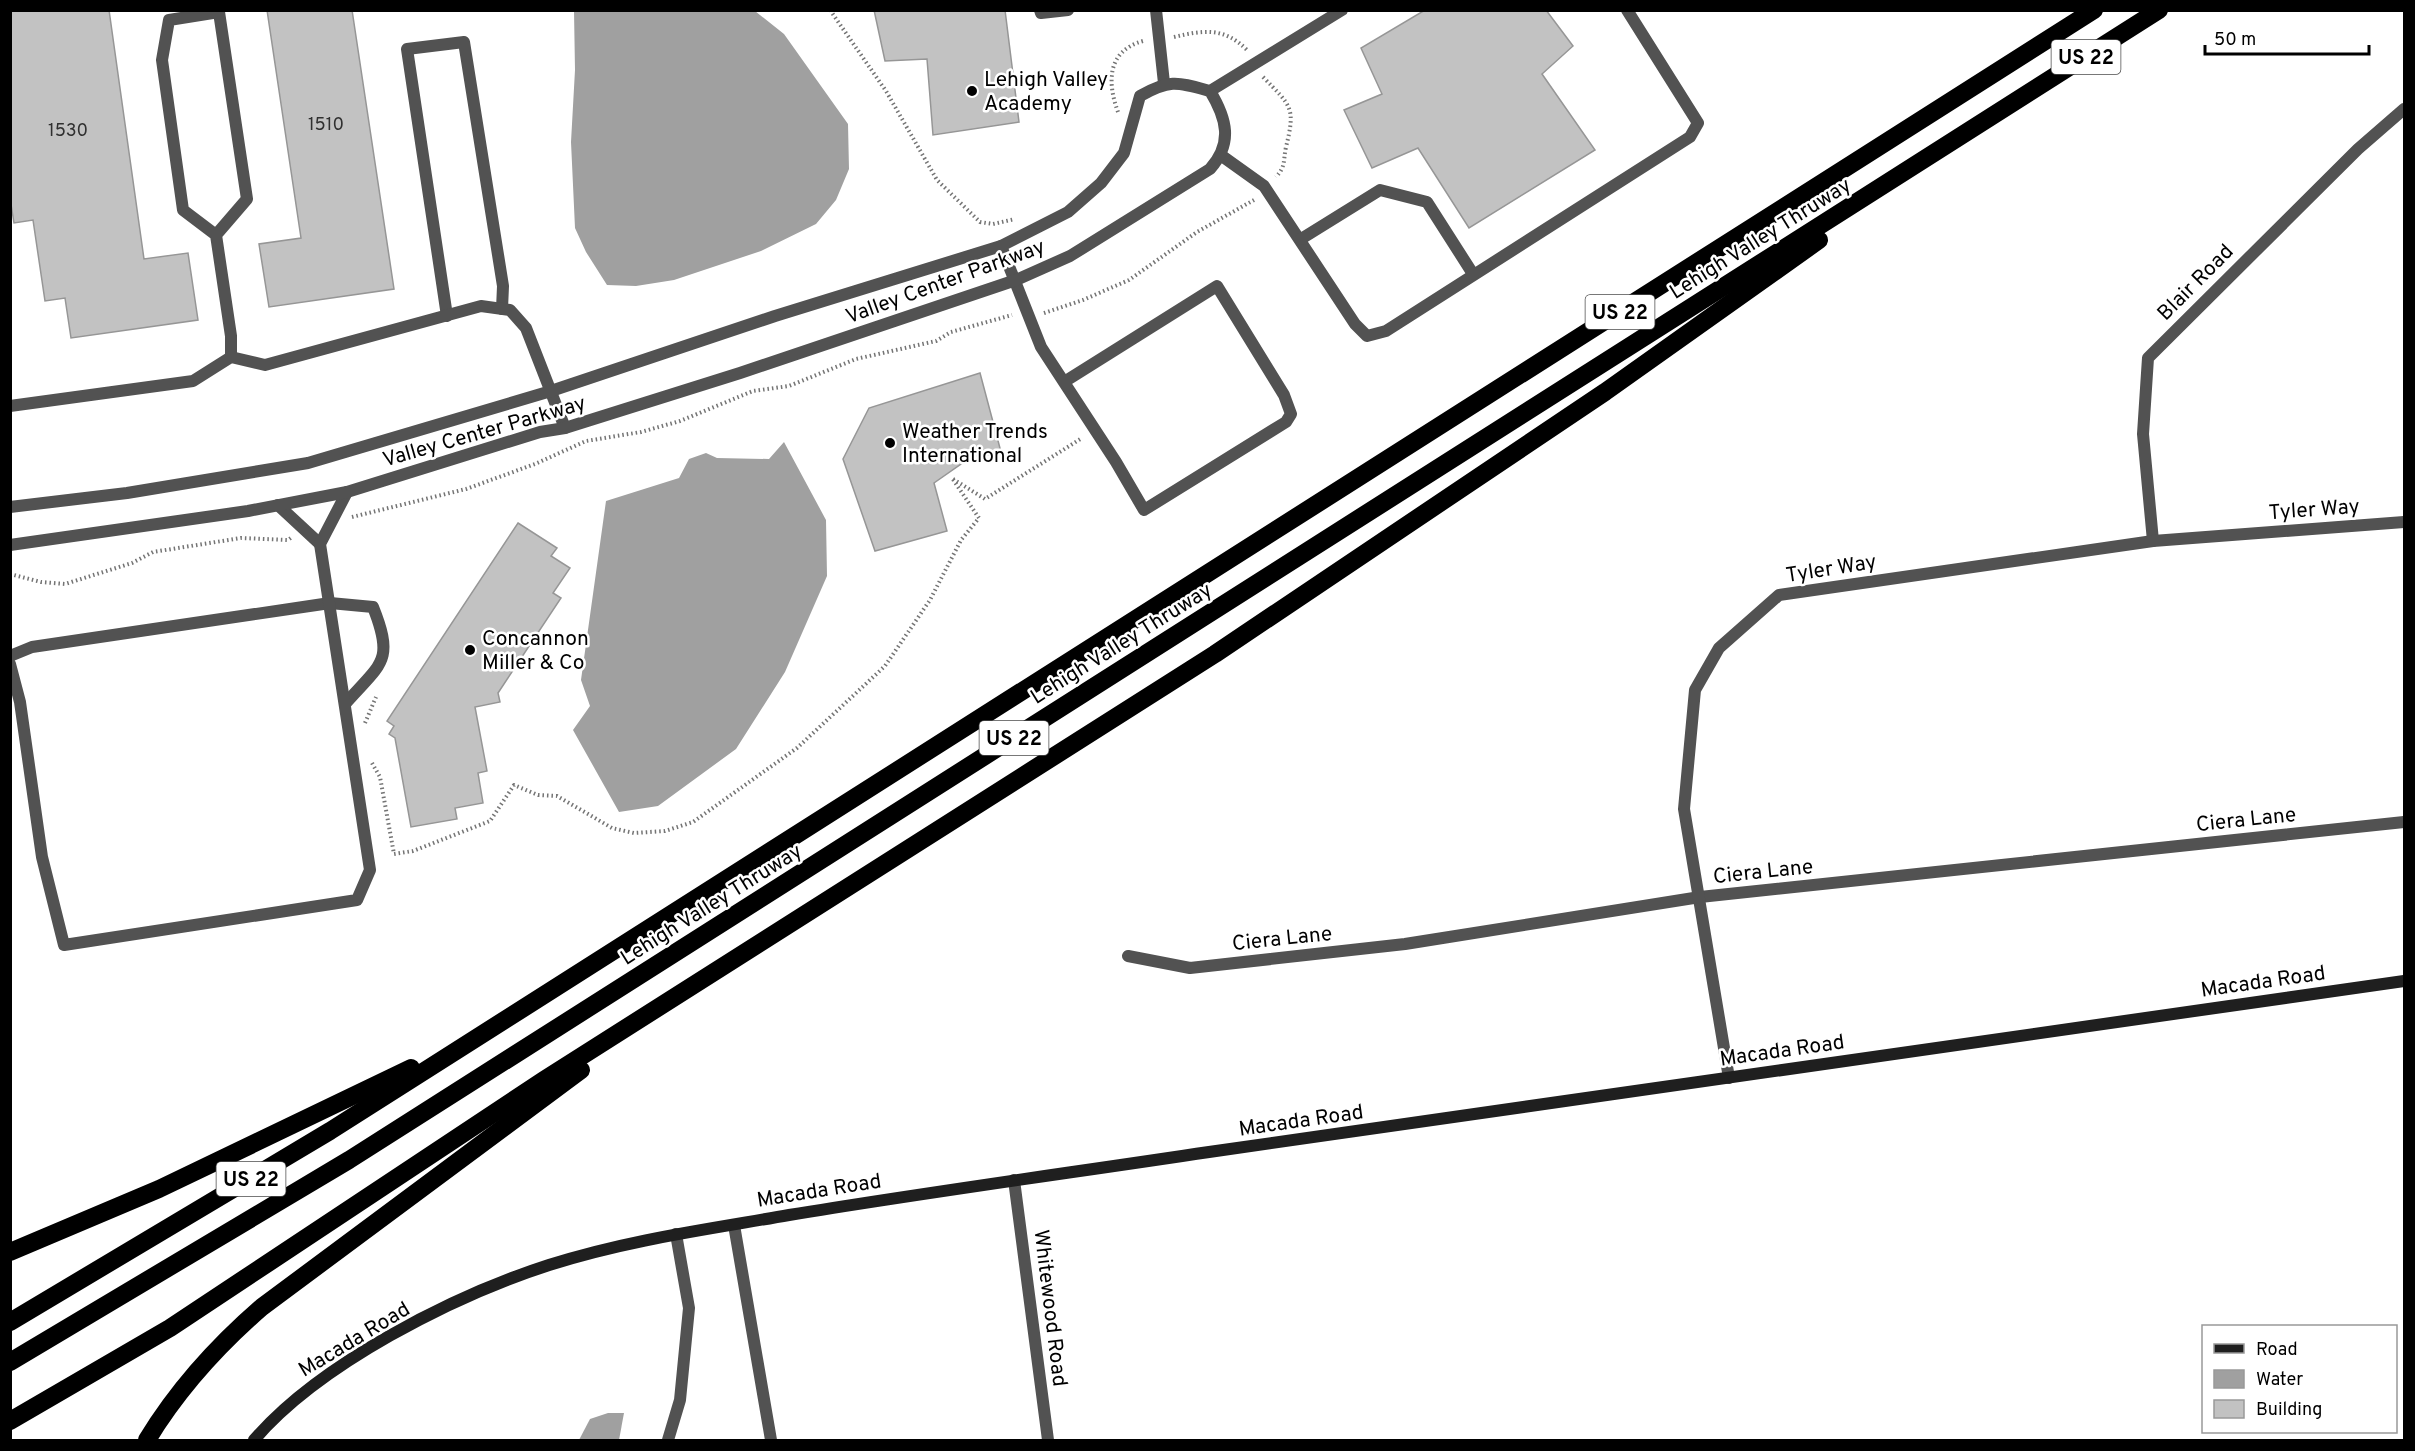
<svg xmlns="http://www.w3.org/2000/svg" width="2415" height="1451" font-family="Overpass,sans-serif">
<rect width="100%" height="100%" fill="#fff"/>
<g fill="#a0a0a0">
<path d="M574 11H755L784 34 848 124 849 169 836 200 816 224 761 251 674 280 636 286 607 285 586 252 575 228 571 142 575 70Z"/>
<path d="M784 442 826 520 827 576 785 672 736 749 658 806 619 812 573 730 590 706 581 680 606 501 679 478 689 459 706 453 717 458 769 459Z"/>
<path d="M608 1413H624L619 1440H579L590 1419Z"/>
</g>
<g fill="#c2c2c2" stroke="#969696" stroke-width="1.5">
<path d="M10 10H109L144 259 188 253 198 320 71 338 65 298 45 301 33 220 14 223 10 198Z"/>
<path d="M267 10H352L394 289 269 307 259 244 301 238Z"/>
<path d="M874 10H1005L1019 122 933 135 927 59 885 61Z"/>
<path d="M1425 10H1546L1573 46 1542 74 1595 150 1469 228 1418 148 1372 168 1344 110 1382 94 1361 48Z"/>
<path d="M980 373 1001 452 967 460 934 483 947 531 875 551 843 459 869 408Z"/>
<path d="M518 523 557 548 551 556 570 568 553 593 561 598 498 693 500 702 475 707 487 771 478 773 483 803 455 808 457 819 411 827 395 738 389 734 394 726 387 721Z"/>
</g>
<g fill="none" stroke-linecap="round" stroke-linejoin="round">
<g stroke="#747474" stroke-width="4" stroke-dasharray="1.5 3" stroke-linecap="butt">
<path d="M830 10 886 91 937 180 980 222 993 224 1015 219"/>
<path d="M1174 37C1204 30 1224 27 1247 50"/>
<path d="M1263 77C1291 106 1296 107 1286 147 1283 161 1286 166 1276 177"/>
<path d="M1118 112C1107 82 1107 51 1143 41"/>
<path d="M1044 313 1083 300 1129 280 1197 232 1254 200"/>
<path d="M953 479 985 499 1082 438"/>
<path d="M352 517 466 489 535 464 586 441 641 432 680 421 753 391 789 386 856 359 936 341 951 332 1012 315"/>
<path d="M10 574 41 582 65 584 132 563 153 552 241 538 288 540 292 537"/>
<path d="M365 723 376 697"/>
<path d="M372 763 380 777 394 854 413 851 490 821 514 785 538 795 557 796 612 828 634 833 665 831 693 822 797 748 885 666 930 600 961 540 979 518 952 478"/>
</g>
<g stroke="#525252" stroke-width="12">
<path d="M1040 10 1041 13 1068 10"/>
<path d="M1156 10 1164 83"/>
<path d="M1210 91 1342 10"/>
<path d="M1222 156 1264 186 1355 324 1367 336 1386 331 1690 137 1698 123 1627 10"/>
<path d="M216 235 183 210 162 60 169 20 219 12 247 199 216 235 231 336V357"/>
<path d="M1301 239 1380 190 1427 202 1473 274"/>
<path d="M1001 246 1041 347 1116 462 1144 510 1286 422 1291 414 1284 395 1217 286 1064 382"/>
<path d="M447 316 407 49 464 42 503 286 502 309"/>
<path d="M10 406 193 381 231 357 265 365 481 306 510 310 526 328 565 428"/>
<path d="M278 505 320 544"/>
<path d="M10 656 32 647 330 603 373 607C395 662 381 663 345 704"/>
<path d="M10 664 20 702 42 857 64 945 357 900 370 870 320 544 347 492"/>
<path d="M734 1225 771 1440"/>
<path d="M668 1440 680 1400 689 1308 676 1234"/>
</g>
<g stroke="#525252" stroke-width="12">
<path d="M10 507 127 493 308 463 551 391 775 316 1001 246 1068 212 1101 183 1124 153 1140 96C1170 79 1177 82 1210 91 1227 119 1233 143 1210 169L1070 256 1016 280 740 373 565 428 540 432 347 492 248 511 10 545"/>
<path d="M2153 541 2143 434 2148 358 2358 149 2404 109"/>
<path d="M1128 956 1190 968 1405 944 1700 897 2404 822"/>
<path d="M1729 1078 1684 809 1695 690 1719 648 1779 595 2153 541 2404 522"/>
<path d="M1014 1180 1048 1440"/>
</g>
<path stroke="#1f1f1f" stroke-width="12" d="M254 1440C319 1364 453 1296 549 1265 627 1240 709 1229 789 1215 929 1192 1069 1173 1209 1152 1608 1095 2006 1038 2404 981"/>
<g stroke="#000" stroke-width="18">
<path d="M10 1252 159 1189 411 1068"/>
<path d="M10 1322 330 1131 2094 10"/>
<path d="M10 1362 349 1160 2159 10"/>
<path d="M10 1421 170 1328 544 1080 1215 654 1605 392 1819 240"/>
<path d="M147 1440C178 1389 217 1346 262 1307L581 1070"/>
</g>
</g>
<g fill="#000" stroke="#fff" stroke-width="2">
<circle cx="972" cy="91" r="6"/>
<circle cx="890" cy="443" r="6"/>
<circle cx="470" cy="650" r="6"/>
</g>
<g text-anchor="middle" stroke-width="5" stroke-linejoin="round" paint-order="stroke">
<g font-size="18" fill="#303030">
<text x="326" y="130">1510</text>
<text x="68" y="136">1530</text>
</g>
<g fill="#fff" stroke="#4c4c4c" stroke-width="1.5">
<rect x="2051.5" y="40" width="69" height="34" rx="4.5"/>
<rect x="1585.5" y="295" width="69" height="34" rx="4.5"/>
<rect x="979.5" y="721" width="69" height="34" rx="4.5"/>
<rect x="216.5" y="1162" width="69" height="34" rx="4.5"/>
</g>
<g font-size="20" font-weight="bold" fill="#000">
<text x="2086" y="64">US 22</text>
<text x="1620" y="319">US 22</text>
<text x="1014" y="745">US 22</text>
<text x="251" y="1186">US 22</text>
</g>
<g font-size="21" fill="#000" stroke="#fff" text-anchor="start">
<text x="984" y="86">Lehigh Valley<tspan x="984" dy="24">Academy</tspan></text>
<text x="902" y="438">Weather Trends<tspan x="902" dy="24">International</tspan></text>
<text x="482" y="645">Concannon<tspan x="482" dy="24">Miller &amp; Co</tspan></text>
</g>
<g font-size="21" fill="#000" stroke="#fff">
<text transform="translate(1760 238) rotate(-32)" y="7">Lehigh Valley Thruway</text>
<text transform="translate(945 281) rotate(-20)" y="7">Valley Center Parkway</text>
<text transform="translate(2195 282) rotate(-45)" y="7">Blair Road</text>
<text transform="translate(484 431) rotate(-16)" y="7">Valley Center Parkway</text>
<text transform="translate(2314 509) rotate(-4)" y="7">Tyler Way</text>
<text transform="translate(1831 568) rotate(-9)" y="7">Tyler Way</text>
<text transform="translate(1121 643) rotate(-32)" y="7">Lehigh Valley Thruway</text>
<text transform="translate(2246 819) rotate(-6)" y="7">Ciera Lane</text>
<text transform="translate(1763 871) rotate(-6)" y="7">Ciera Lane</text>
<text transform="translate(711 904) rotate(-32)" y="7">Lehigh Valley Thruway</text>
<text transform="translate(1282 938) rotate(-6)" y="7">Ciera Lane</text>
<text transform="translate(2263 981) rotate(-8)" y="7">Macada Road</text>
<text transform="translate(1782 1050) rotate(-8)" y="7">Macada Road</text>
<text transform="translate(1301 1120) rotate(-8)" y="7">Macada Road</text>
<text transform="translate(819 1190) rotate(-9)" y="7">Macada Road</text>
<text transform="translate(1051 1308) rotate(83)" y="7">Whitewood Road</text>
<text transform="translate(354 1339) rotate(-31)" y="7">Macada Road</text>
</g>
</g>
<rect width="2415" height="1451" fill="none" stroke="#000000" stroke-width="24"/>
<rect x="2202" y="1325" width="195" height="108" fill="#ffffff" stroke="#999999" stroke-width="1.5"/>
<rect x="2214" y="1344" width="30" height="9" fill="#1f1f1f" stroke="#999999" stroke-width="1.5"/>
<text x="2256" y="1355" font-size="18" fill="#000000">Road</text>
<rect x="2214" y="1370" width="30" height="18" fill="#a0a0a0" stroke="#999999" stroke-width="1.5"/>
<text x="2256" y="1385" font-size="18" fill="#000000">Water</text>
<rect x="2214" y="1400" width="30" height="18" fill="#c2c2c2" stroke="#999999" stroke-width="1.5"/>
<text x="2256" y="1415" font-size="18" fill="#000000">Building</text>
<path d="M2205 45v9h164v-9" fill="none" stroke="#000000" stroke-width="3"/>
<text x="2214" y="45" font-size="18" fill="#000000" stroke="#ffffff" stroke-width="4.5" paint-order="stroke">50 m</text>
</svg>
